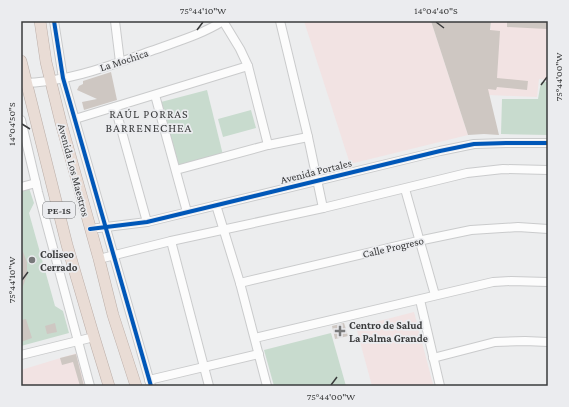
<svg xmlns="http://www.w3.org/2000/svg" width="569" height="407" font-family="'Crimson Pro',serif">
<rect width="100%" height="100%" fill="#ecedee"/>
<g fill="#f2e3e3">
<path d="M304 21H431L468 135 350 164Z"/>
<path d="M491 21H548V80L539 79 537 97 489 95 487 89Z"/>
<path d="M414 312 433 384 426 386H372L356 327Z"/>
<path d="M77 353 86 386H21V370Z"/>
</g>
<g fill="#c8dbce">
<path d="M541 82H548V135L501 134 502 99H538Z"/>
<path d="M207 90 223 155 178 166 161 102Z"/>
<path d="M251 110 256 128 223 137 218 119Z"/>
<path d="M29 188 34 203 29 213 55 306 63 311 69 333 21 346V190Z"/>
<path d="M331 333 346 386H274L264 350Z"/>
</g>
<g fill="#cec7c2">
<path d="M431 21H491L490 30 500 31 497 78 528 81 527 90 497 87 496 90 488 89 499 135 484 134 468 135Z"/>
<path d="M507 21H547V29L507 27Z"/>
<path d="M111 72 117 100 84 110 82 102 97 99 77 90 79 86 83 84V81Z"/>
<path d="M21 247 27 262V275L22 289Z"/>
<path d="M26 319 32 338 21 342V320Z"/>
<path d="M55 323 57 332 47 334 45 326Z"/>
<path d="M344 323 348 336 335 339 332 326Z"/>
<path d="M76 354 84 386H80L73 362 62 365 60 358Z"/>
</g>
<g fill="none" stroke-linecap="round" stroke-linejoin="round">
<defs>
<g id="minor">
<path d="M54 21 63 78 151 386"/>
<path d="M115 21 120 62"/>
<path d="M223 21 240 49 248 66 268 145"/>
<path d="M280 21 308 137 323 208"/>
<path d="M21 83C65 83 109 66 151 51 175 42 201 35 223 21"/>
<path d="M155 95 187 212"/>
<path d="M115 107 147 222"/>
<path d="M75 119 248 66"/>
<path d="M21 120 38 192 90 386"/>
<path d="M176 170 268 145 308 137"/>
<path d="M21 187 36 183"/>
<path d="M405 189 435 295"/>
<path d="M216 205 240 283 267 386"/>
<path d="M90 229 147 222 440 151 474 144 506 143H548"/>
<path d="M171 241 209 386"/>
<path d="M99 259 171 241 323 208 467 173 503 169 548 170"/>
<path d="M240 283 418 241 471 230 518 227 548 229"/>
<path d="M420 300 440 386"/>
<path d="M255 338 493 282 511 281 548 282"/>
<path d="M21 355 94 337"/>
<path d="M433 358 495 342 525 341 548 342"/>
<path d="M149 380 259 354"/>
</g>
<g id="highway">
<path d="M40 21 46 62 61 123 99 259 113 315 136 386"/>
<path d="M21 61 67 245 94 337 109 386"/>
</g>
</defs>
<use href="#minor" stroke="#cacbcc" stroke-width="10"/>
<use href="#highway" stroke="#bcafa9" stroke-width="12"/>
<use href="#minor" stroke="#fcfcfc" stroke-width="8"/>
<use href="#highway" stroke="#e9dcd5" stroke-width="11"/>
<defs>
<g id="cycleway">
<path d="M54 21 63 78 151 386"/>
<path d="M90 229 147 222 440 151 474 144 506 143H548"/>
</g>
</defs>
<use href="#cycleway" stroke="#ebecef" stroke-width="6"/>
<use href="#cycleway" stroke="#0057b8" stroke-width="4"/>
</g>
<path fill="none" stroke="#3a3b3c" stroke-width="1.5" d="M436 22 444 28M197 30 203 22M541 85 547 77M22 124 30 129M22 280 28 272M331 385 337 377"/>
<g fill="#78797a" stroke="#ebecef" stroke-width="1.5">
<circle cx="32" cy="260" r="4"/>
<path d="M338 325h4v4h4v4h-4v4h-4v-4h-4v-4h4z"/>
</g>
<g text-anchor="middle" stroke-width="3.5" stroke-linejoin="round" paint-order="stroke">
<rect fill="#ebecef" stroke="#6f7072" stroke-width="1" x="43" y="202" width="32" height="16" rx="3"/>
<g font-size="10" font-weight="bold" fill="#3a3b3c">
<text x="59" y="214">PE-1S</text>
</g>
<g font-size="11" fill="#3a3b3c" stroke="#ebecef">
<text transform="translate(124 60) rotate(-18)" y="4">La Mochica</text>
<text transform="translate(74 170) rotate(75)" y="4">Avenida Los Maestros</text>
<text transform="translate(316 171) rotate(-14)" y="4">Avenida Portales</text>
<text transform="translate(393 247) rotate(-13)" y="4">Calle Progreso</text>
</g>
<g font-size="11" font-weight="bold" fill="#3a3b3c" stroke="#ebecef" text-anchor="start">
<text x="40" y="258">Coliseo<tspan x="40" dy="13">Cerrado</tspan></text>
<text x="349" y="329">Centro de Salud<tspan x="349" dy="13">La Palma Grande</tspan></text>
</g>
<g font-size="12" letter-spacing="1" fill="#3a3b3c" stroke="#ebecef">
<text x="149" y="118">RAÚL PORRAS<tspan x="149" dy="14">BARRENECHEA</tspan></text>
</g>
</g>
<rect width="569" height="407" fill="none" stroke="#ebecef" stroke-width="44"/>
<rect x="22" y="22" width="525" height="363" fill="none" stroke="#3a3b3c" stroke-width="1.5"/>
<g font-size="10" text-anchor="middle" fill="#3a3b3c">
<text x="203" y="14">75°44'10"W</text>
<text x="436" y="14">14°04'40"S</text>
<text transform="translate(558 77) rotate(-90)" y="4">75°44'00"W</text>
<text transform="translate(11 124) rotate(-90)" y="4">14°04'50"S</text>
<text transform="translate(11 280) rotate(-90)" y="4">75°44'10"W</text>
<text x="331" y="400">75°44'00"W</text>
</g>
</svg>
